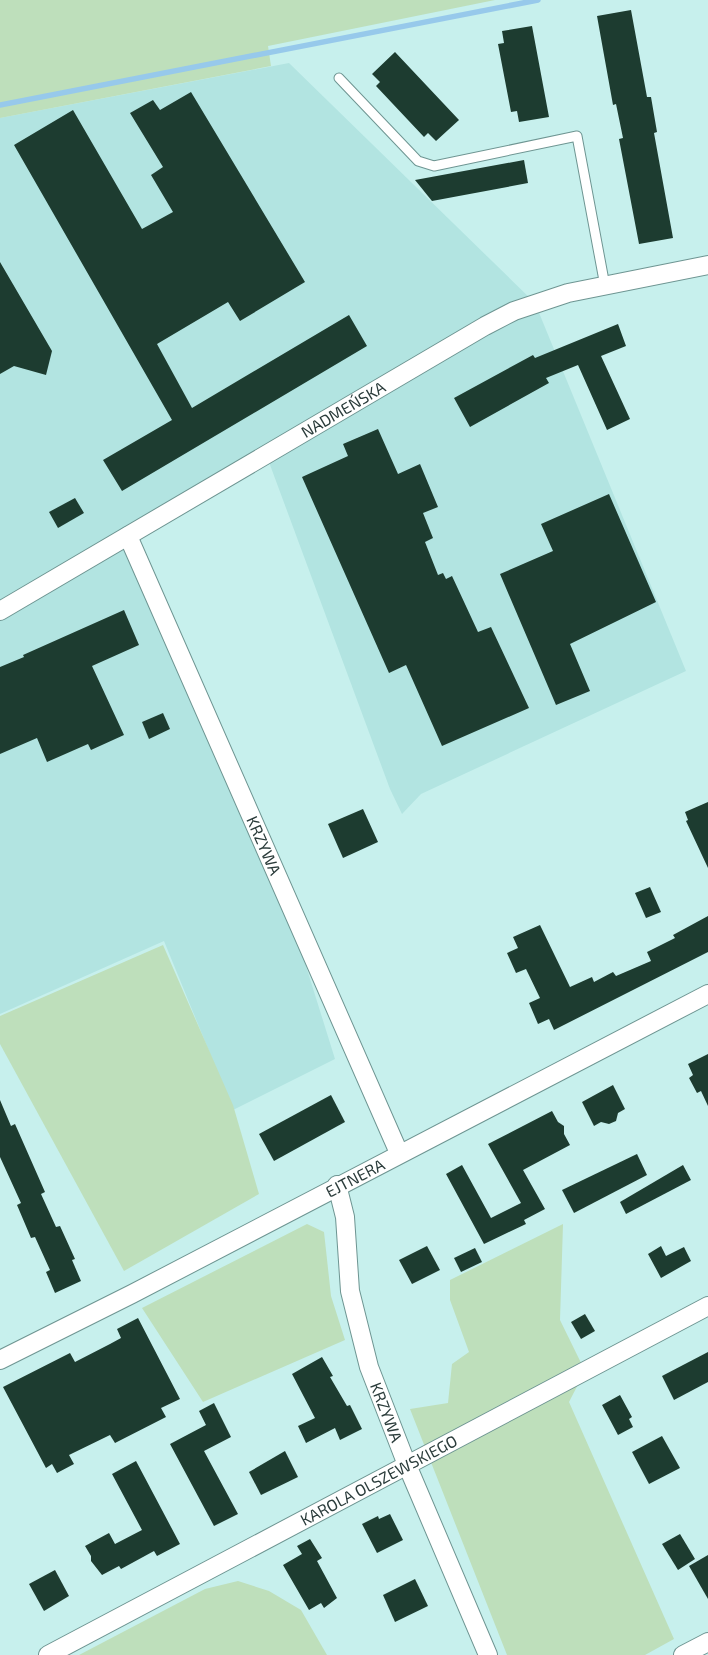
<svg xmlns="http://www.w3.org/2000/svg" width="708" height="1655" font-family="'Exo 2',sans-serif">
<rect width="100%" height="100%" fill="#c7f0ed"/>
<path fill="#b2e4e1" d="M289 63 535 303 686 671 421 794 402 814 390 789 266 454 124 539 282 889 335 1059 233 1110 164 941 0 1014V118Z"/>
<g fill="#bedfbb">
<path d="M0 0H495L268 46 271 66 0 118Z"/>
<path d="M163 945 233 1105 259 1194 124 1271 0 1044V1016Z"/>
<path d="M307 1224 324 1232 331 1296 345 1340 203 1402 142 1308Z"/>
<path d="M563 1224 560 1320 585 1371 569 1402 674 1639 645 1655H507L410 1409 448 1403 452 1364 469 1352 450 1300V1280Z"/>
<path d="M238 1581 269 1591 301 1610 327 1655H79L205 1589Z"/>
</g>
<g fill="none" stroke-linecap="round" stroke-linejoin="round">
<path stroke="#97c9eb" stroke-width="5.5" d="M0 105 538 0"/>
</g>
<g fill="#1d3c30">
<path d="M631 10 647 97H651L657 132 654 133 673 238 639 244 619 139 623 138 616 104 613 105 597 16Z"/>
<path d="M532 26 549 117 519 122 517 111 511 112 498 44 504 43 502 31Z"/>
<path d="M395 52 459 120 436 141 428 133 424 137 376 86 380 82 372 74Z"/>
<path d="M191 92 305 282 240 321 228 302 157 344 192 408 349 315 367 346 122 491 103 460 172 420 14 145 73 110 142 229 173 212 151 175 163 167 130 113 153 100 160 110Z"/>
<path d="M524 160 528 183 432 201 415 180Z"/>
<path d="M0 262 52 351 46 375 14 366 0 374Z"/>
<path d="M618 324 626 346 601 356 630 419 607 430 578 365 546 378 549 383 470 427 454 398 533 355 535 358Z"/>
<path d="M378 429 398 474 420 464 438 507 423 513 433 538 425 542 438 575 443 573 446 579 452 576 478 632 491 627 529 708 442 746 406 665 389 673 302 477 348 456 343 444Z"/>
<path d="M609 494 656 602 570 644 590 691 556 705 500 574 553 551 541 524Z"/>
<path d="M75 498 84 513 58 528 49 512Z"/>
<path d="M124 610 139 645 92 666 124 735 91 750 88 744 47 762 37 738 0 754V667L24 657 23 655Z"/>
<path d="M163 713 170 729 149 739 142 722Z"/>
<path d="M708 802V868L686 821 688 820 685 812Z"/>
<path d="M363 809 378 842 343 858 328 824Z"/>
<path d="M650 887 661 912 646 918 635 893Z"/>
<path d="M708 916V952L554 1030 549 1019 538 1024 529 1003 540 998 526 969 516 973 507 953 518 948 513 937 540 925 570 987 592 977 594 982 613 972 616 976 651 961 647 952 675 938 673 935Z"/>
<path d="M708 1054V1106L701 1091 697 1093 689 1078 693 1075 688 1064Z"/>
<path d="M613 1085 625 1109 618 1113 616 1121 609 1124 601 1122 594 1126 582 1102Z"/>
<path d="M331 1095 345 1122 274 1161 259 1134Z"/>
<path d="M0 1100 11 1126 15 1124 45 1192 41 1194 56 1227 60 1226 75 1259 72 1260 81 1281 55 1293 46 1272 50 1270 35 1237 31 1238 17 1205 21 1203 0 1157Z"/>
<path d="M552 1111 558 1122 564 1126V1134L570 1145 523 1170 545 1209 524 1220 526 1224 484 1244 446 1174 462 1165 491 1218 521 1203 488 1144Z"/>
<path d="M637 1154 647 1175 574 1213 562 1190Z"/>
<path d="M683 1165 691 1180 626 1214 620 1202Z"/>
<path d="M427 1246 440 1270 412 1284 399 1260Z"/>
<path d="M661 1246 666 1256 684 1247 691 1261 661 1278 648 1254Z"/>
<path d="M475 1248 482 1262 461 1272 454 1258Z"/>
<path d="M585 1314 595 1331 581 1339 571 1322Z"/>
<path d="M138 1318 180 1399 161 1408 166 1417 115 1443 110 1435 69 1455 74 1464 57 1473 52 1464 46 1468 3 1387 70 1353 75 1362 110 1344 121 1338 117 1329Z"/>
<path d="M708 1352V1382L674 1400 662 1376Z"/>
<path d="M322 1357 333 1376 330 1377 347 1406 350 1405 362 1429 340 1440 335 1428 306 1443 298 1426 315 1418 292 1374Z"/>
<path d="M620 1395 632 1417 629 1419 633 1427 618 1435 602 1405Z"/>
<path d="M214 1403 231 1437 204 1451 238 1514 214 1526 170 1444 206 1425 199 1411Z"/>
<path d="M662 1436 680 1468 649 1484 632 1452Z"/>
<path d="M285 1451 298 1477 261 1495 249 1472Z"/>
<path d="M136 1461 180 1544 157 1556 154 1551 121 1569 119 1566 102 1575 91 1561V1556L85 1546 109 1533 115 1544 142 1530 112 1474Z"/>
<path d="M390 1514 403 1540 377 1553 362 1524 378 1516 379 1519Z"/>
<path d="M680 1534 695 1559 678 1570 662 1544Z"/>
<path d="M310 1539 322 1558 317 1561 337 1598 324 1608 321 1603 309 1610 283 1565 302 1554 297 1546Z"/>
<path d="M708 1555V1599L689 1566Z"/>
<path d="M55 1570 69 1596 44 1611 29 1584Z"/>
<path d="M415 1579 428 1606 395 1622 383 1595Z"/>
</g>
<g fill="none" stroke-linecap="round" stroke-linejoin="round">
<defs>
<path id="lane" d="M339 78 418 161 434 166 577 136 605 286"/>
<g id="street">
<path id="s1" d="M128 536 399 1153"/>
<path id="s2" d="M0 611 485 326 514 311 568 293 708 265"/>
<path id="s3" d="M337 1185 345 1217 350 1291 369 1367 407 1465 488 1655"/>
<path id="s4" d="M0 1360 132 1294 708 994"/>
<path id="s5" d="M48 1655 708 1306"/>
<path d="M683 1655 708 1642"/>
</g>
</defs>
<use href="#lane" stroke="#6e9592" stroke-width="11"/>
<use href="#street" stroke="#6e9592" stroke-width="20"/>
<use href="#lane" stroke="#fff" stroke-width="9"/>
<use href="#street" stroke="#fff" stroke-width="18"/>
</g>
<g text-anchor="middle" stroke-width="5" stroke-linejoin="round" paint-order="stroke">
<g font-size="16" fill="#2b3c3b" stroke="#fff">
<text dy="6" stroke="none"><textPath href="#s2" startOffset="398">NADMEŃSKA</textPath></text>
<text dy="6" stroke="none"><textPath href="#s1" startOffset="338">KRZYWA</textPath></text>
<text dy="6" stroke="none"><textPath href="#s4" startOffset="399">EJTNERA</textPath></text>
<text dy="6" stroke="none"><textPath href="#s3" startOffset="234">KRZYWA</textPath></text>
<text dy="6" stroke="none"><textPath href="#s5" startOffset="374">KAROLA OLSZEWSKIEGO</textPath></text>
</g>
</g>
</svg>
